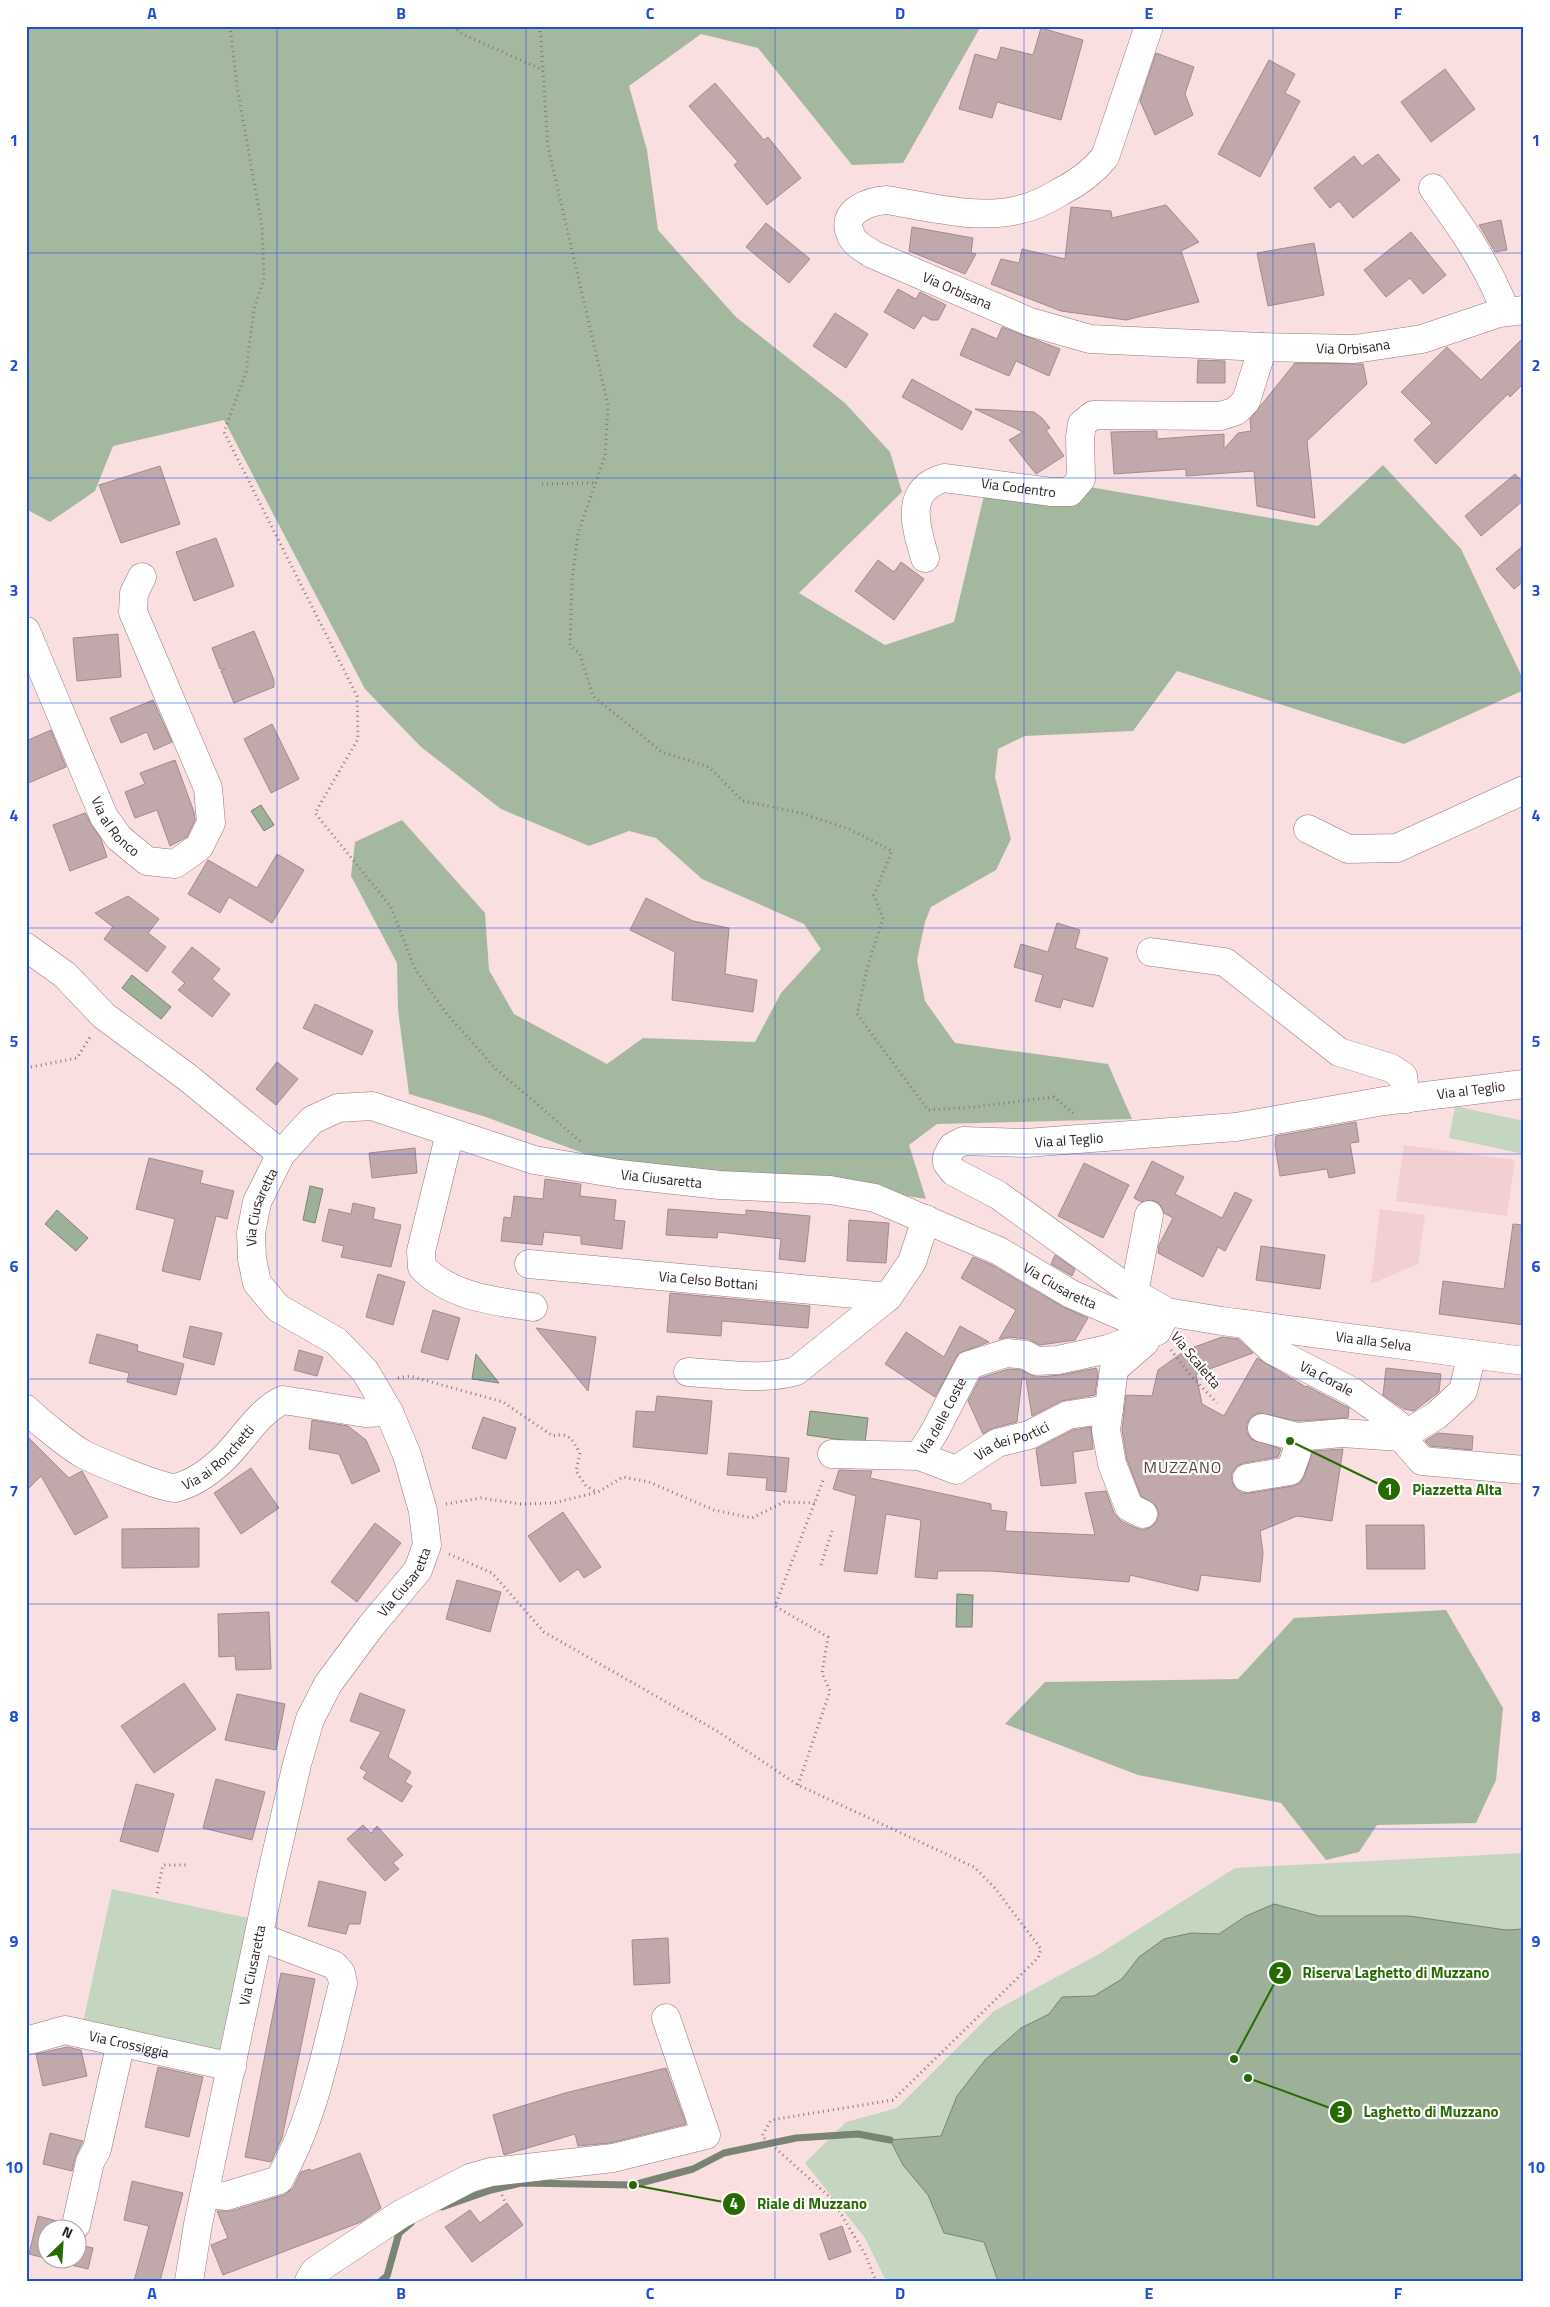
<svg xmlns="http://www.w3.org/2000/svg" width="1550" height="2307" font-family="'Titillium Web',sans-serif">
<rect width="100%" height="100%" fill="#fadfe1"/>
<g fill="#f2cfd2">
<path d="M1404 1145 1515 1160 1507 1216 1396 1201Z"/>
<path d="M1380 1209 1425 1215 1418 1264 1371 1284Z"/>
</g>
<g fill="#c4d6bf">
<path d="M1455 1106 1524 1121V1154L1449 1138Z"/>
<path d="M1524 1853V2281H886L865 2238 805 2163 846 2122 897 2108 994 2011 1099 1954 1235 1868Z"/>
<path d="M112 1889 248 1918 219 2052 83 2023Z"/>
</g>
<g fill="#a4b89f">
<path d="M26 26H981L903 163 852 165 758 48 701 34 629 86 647 150 658 230 736 317 845 403 890 452 902 492 799 593 885 645 954 622 990 470 1318 526 1383 465 1461 549 1524 681V690L1404 744 1177 671 1133 731 1025 736 998 749 995 777 1011 839 996 870 931 907 925 922 917 960 925 1001 955 1043 1108 1064 1132 1119 937 1124 909 1145 926 1199 773 1175 610 1163 486 1117 409 1094 398 1010 397 963 351 876 355 842 402 820 485 913 489 970 514 1014 607 1064 643 1038 755 1042 781 993 821 949 804 924 702 879 656 838 629 831 589 846 501 809 421 747 365 689 224 420 113 446 95 491 50 522 26 509Z"/>
<path d="M1446 1610 1503 1708 1496 1780 1476 1823 1377 1825 1359 1852 1326 1860 1281 1803 1138 1775 1005 1724 1045 1682 1238 1679 1294 1618Z"/>
</g>
<g fill="#9db198" stroke="#798472">
<path d="M261 805 274 825 264 831 251 811Z"/>
<path d="M132 975 171 1007 161 1019 122 988Z"/>
<path d="M310 1186 323 1189 315 1223 303 1220Z"/>
<path d="M57 1210 88 1238 76 1251 45 1224Z"/>
<path d="M476 1354 499 1383 472 1379Z"/>
<path d="M810 1411 868 1418 865 1443 807 1435Z"/>
<path d="M957 1594 973 1595 972 1627H956Z"/>
<path d="M1274 1904 1319 1916H1409L1506 1930 1524 1929V2281H998L984 2242 944 2233 928 2195 903 2165 890 2140 941 2136 957 2096 985 2060 1021 2028 1049 2014 1062 1997 1094 1996 1122 1979 1139 1957 1164 1939 1191 1933 1219 1934 1246 1916Z"/>
</g>
<g fill="none" stroke-linecap="round" stroke-linejoin="round">
<g stroke="#798472" stroke-width="7">
<path d="M442 2207 491 2190 521 2183 633 2185 693 2169 724 2153 796 2138 858 2134 890 2140"/>
<path d="M381 2281 387 2276 399 2233 411 2223"/>
</g>
</g>
<g fill="#c1a8aa" stroke="#a38a8d">
<path d="M1041 28 1083 40 1061 120 997 102 992 118 959 109 975 54 997 60 1001 47 1033 55Z"/>
<path d="M1156 53 1194 67 1185 94 1193 115 1155 135 1140 101Z"/>
<path d="M1269 60 1295 74 1285 93 1300 101 1260 177 1218 154Z"/>
<path d="M1445 69 1475 109 1431 142 1401 102Z"/>
<path d="M715 83 764 140 768 137 801 178 767 205 734 165 738 162 689 106Z"/>
<path d="M1378 154 1400 180 1353 218 1339 201 1330 208 1314 188 1354 156 1362 166Z"/>
<path d="M1166 205 1199 242 1181 251 1199 302 1126 320 1061 311 991 284 1001 259 1019 263 1022 249 1065 259 1071 207 1111 211 1112 218Z"/>
<path d="M1501 220 1507 250 1495 252 1479 225Z"/>
<path d="M766 223 810 259 789 283 746 247Z"/>
<path d="M912 227 973 238 971 253 976 254 965 274 909 251Z"/>
<path d="M1411 232 1446 275 1423 294 1410 278 1386 297 1364 270Z"/>
<path d="M1314 243 1324 295 1268 306 1257 253Z"/>
<path d="M898 289 916 299 920 292 946 305 938 320H931L923 315 914 329 884 312Z"/>
<path d="M835 313 868 334 846 368 813 346Z"/>
<path d="M1002 327 1060 349 1049 376 1016 361 1009 376 960 355 972 328 997 339Z"/>
<path d="M1524 337V383L1510 397 1508 394 1436 464 1414 440 1432 423 1401 392 1447 347 1481 380Z"/>
<path d="M1198 360 1225 361V383H1197Z"/>
<path d="M1295 363 1363 364 1367 384 1307 441 1315 518 1257 506 1254 471 1186 476V469L1114 474 1111 432 1157 431V439L1224 434V449L1238 433 1251 431 1250 419Z"/>
<path d="M912 379 972 412 962 430 902 397Z"/>
<path d="M975 409 1034 412 1042 418 1050 428 1046 430 1064 456 1036 474 1009 440 1023 432Z"/>
<path d="M160 466 180 524 121 543 99 485Z"/>
<path d="M1515 474 1524 484V500L1481 536 1465 516Z"/>
<path d="M216 538 234 586 194 601 176 552Z"/>
<path d="M1524 545V581L1514 589 1496 569Z"/>
<path d="M878 560 894 572 901 562 924 579 894 620 855 591Z"/>
<path d="M254 631 274 680V687L234 703 221 671 225 669H220L212 648Z"/>
<path d="M118 634 121 677 77 681 73 638Z"/>
<path d="M153 700 172 742 154 750 147 732 121 743 110 718Z"/>
<path d="M272 724 299 779 271 793 244 739Z"/>
<path d="M51 730 66 767 26 784V741Z"/>
<path d="M175 760 194 812 195 820 187 837 170 846 157 810 135 818 125 792 145 784 140 773Z"/>
<path d="M85 813 101 839 107 857 70 871 53 825Z"/>
<path d="M277 854 304 870 272 923 229 897 220 913 188 894 208 860 257 888Z"/>
<path d="M128 896 159 919 148 933 166 947 147 972 104 939 113 927 95 913Z"/>
<path d="M646 898 693 921 729 928 725 974 757 980 753 1012 672 1000 675 952 630 930Z"/>
<path d="M1057 923 1080 930 1075 948 1108 958 1093 1007 1063 999 1060 1008 1035 1001 1043 975 1014 967 1021 944 1048 952Z"/>
<path d="M192 947 220 969 212 979 230 994 212 1017 178 990 185 983 172 972Z"/>
<path d="M315 1004 373 1031 362 1055 303 1028Z"/>
<path d="M277 1062 298 1079 276 1105 256 1089Z"/>
<path d="M1356 1122 1359 1142 1350 1143 1355 1173 1329 1178 1327 1169 1280 1176 1275 1145 1276 1136Z"/>
<path d="M415 1148 417 1173 372 1178 369 1153Z"/>
<path d="M149 1158 203 1171 200 1183 234 1191 227 1219 216 1216 200 1280 162 1271 175 1219 136 1209Z"/>
<path d="M1152 1161 1184 1177 1175 1194 1222 1218 1235 1192 1252 1200 1225 1251 1218 1247 1203 1277 1158 1253 1159 1245 1173 1218 1164 1213 1159 1203 1151 1200 1141 1202 1134 1198Z"/>
<path d="M1084 1163 1129 1185 1103 1238 1058 1216Z"/>
<path d="M545 1179 581 1184 580 1196 616 1200 614 1220 625 1221 622 1249 581 1244V1236L544 1232 542 1245 501 1241 504 1217 511 1218 514 1196 543 1199Z"/>
<path d="M353 1203 375 1208 373 1219 401 1225 391 1267 341 1257 344 1246 322 1241 329 1209 351 1214Z"/>
<path d="M668 1209 746 1215V1210L810 1216 805 1262 779 1259 781 1239 718 1232 717 1238 666 1235Z"/>
<path d="M849 1220 889 1223 886 1263 847 1261Z"/>
<path d="M1513 1224 1524 1225V1325L1439 1314 1443 1281 1504 1289Z"/>
<path d="M1261 1246 1325 1255 1320 1289 1256 1280Z"/>
<path d="M1055 1255 1075 1269 1072 1276 1051 1264Z"/>
<path d="M973 1257 992 1265 1063 1307 1088 1318 1075 1340 1040 1345 1028 1339 1009 1337 999 1339 1016 1310 961 1278Z"/>
<path d="M378 1274 405 1282 393 1325 366 1317Z"/>
<path d="M670 1293 810 1306 808 1328 722 1321 721 1336 667 1332Z"/>
<path d="M433 1310 460 1318 448 1360 421 1352Z"/>
<path d="M190 1326 222 1333 214 1365 183 1357Z"/>
<path d="M960 1326 989 1342 959 1353 935 1397 885 1364 906 1332 944 1357Z"/>
<path d="M536 1328 596 1337 588 1391Z"/>
<path d="M97 1334 138 1345 137 1351 184 1364 176 1395 127 1382 129 1373 89 1363Z"/>
<path d="M1222 1337 1238 1339 1253 1353 1196 1374 1202 1404 1224 1416 1257 1358 1306 1387 1307 1386 1349 1408 1348 1418 1298 1421 1258 1413 1251 1417 1247 1424V1432L1251 1439 1281 1449 1278 1457 1244 1463 1237 1466 1232 1473V1481L1235 1488 1242 1493H1250L1293 1486 1300 1483 1304 1477 1313 1451 1343 1449 1332 1521 1297 1516 1260 1531 1263 1553 1260 1582 1201 1575 1198 1591 1130 1575 1129 1582 990 1571H938L937 1579 915 1577 921 1520 886 1514 877 1574 844 1571 856 1496 833 1489 839 1470 872 1471 870 1478 991 1504V1510L1007 1512 1005 1531 1095 1535 1085 1493 1106 1491 1114 1513 1121 1521 1136 1528 1143 1530 1151 1527 1157 1521 1159 1514 1156 1506 1141 1496 1127 1460 1122 1430 1126 1395 1152 1396 1158 1370 1186 1350Z"/>
<path d="M299 1350 323 1357 317 1376 294 1370Z"/>
<path d="M1096 1368 1098 1372 1095 1395 1061 1401 1032 1416 1026 1379H1022L1017 1422 993 1428 983 1434 968 1401 980 1378 1009 1369 1021 1370 1037 1377 1061 1375Z"/>
<path d="M1386 1368 1441 1374 1439 1392 1414 1411 1404 1409 1383 1395Z"/>
<path d="M657 1396 712 1401 707 1454 633 1447 636 1411 655 1412Z"/>
<path d="M483 1417 516 1428 506 1459 472 1448Z"/>
<path d="M312 1420 348 1426 366 1440 380 1471 352 1484 339 1454 309 1449Z"/>
<path d="M1091 1427 1093 1449 1073 1452 1076 1483 1041 1486 1036 1449 1073 1430Z"/>
<path d="M1438 1433 1473 1436 1472 1450 1430 1446 1425 1441Z"/>
<path d="M26 1435 69 1478 82 1471 108 1517 75 1535 41 1476 26 1491Z"/>
<path d="M729 1453 789 1458 786 1492 766 1490 767 1478 727 1475Z"/>
<path d="M251 1468 279 1508 241 1534 214 1493Z"/>
<path d="M563 1512 601 1567 584 1578 578 1569 560 1582 528 1536Z"/>
<path d="M375 1523 401 1543 357 1602 331 1582Z"/>
<path d="M1366 1525H1424L1425 1569H1367Z"/>
<path d="M199 1528V1567L122 1568V1529Z"/>
<path d="M457 1580 501 1592 490 1632 446 1619Z"/>
<path d="M269 1612 271 1669 236 1670 235 1656 219 1657 218 1614Z"/>
<path d="M184 1683 216 1729 154 1773 121 1726Z"/>
<path d="M360 1693 405 1710 388 1757 411 1772 405 1782 412 1786 402 1802 363 1778 367 1772 360 1768 381 1732 350 1721Z"/>
<path d="M237 1694 285 1704 276 1750 225 1740Z"/>
<path d="M216 1779 265 1792 252 1840 203 1828Z"/>
<path d="M136 1784 174 1794 158 1852 120 1841Z"/>
<path d="M363 1825 371 1833 377 1826 403 1855 393 1863 399 1869 385 1881 347 1839Z"/>
<path d="M319 1881 366 1892 360 1924H349L346 1934 308 1926Z"/>
<path d="M668 1938 670 1983 634 1985 632 1940Z"/>
<path d="M281 1973 315 1979 282 2138 271 2162 245 2157Z"/>
<path d="M67 2047 81 2050 87 2076 43 2086 36 2054Z"/>
<path d="M158 2067 203 2077 189 2137 145 2127Z"/>
<path d="M666 2068 686 2124 610 2143 578 2146 575 2134 504 2155 493 2115 565 2093Z"/>
<path d="M50 2133 83 2141 75 2158 72 2171 43 2164Z"/>
<path d="M360 2153 381 2208 361 2222 223 2275 211 2245 228 2238 217 2211H231L284 2195 293 2188 301 2172 310 2169 311 2171Z"/>
<path d="M132 2181 183 2193 160 2281H134L149 2226 124 2220Z"/>
<path d="M507 2203 523 2225 472 2262 445 2227 470 2210 480 2223Z"/>
<path d="M38 2216 61 2222V2230H48V2259L29 2254Z"/>
<path d="M842 2226 851 2252 829 2260 820 2234Z"/>
<path d="M78 2240H81L80 2245 93 2248 88 2269 50 2260H78Z"/>
</g>
<g fill="none" stroke-linecap="round" stroke-linejoin="round">
<defs>
<g id="minor">
<path id="s1" d="M1149 26 1105 157C1092 173 1078 183 1060 192 1047 200 1033 207 1018 210 976 220 929 207 887 200 870 201 839 211 851 235 854 244 865 249 872 254L1030 322 1090 339 1263 347 1355 349 1422 339 1499 313 1524 310"/>
<path d="M1433 188C1461 227 1482 256 1501 300"/>
<path id="s2" d="M925 558C916 527 903 490 944 478L1052 492H1070L1081 479 1080 437 1082 424 1093 415 1221 416 1236 411 1246 401 1263 347"/>
<path id="s3" d="M26 631 104 817 119 838 147 861 175 864 199 847 211 823 208 788 133 612 134 593 142 577"/>
<path d="M1308 829 1348 849 1397 848 1524 790"/>
<path d="M26 947 65 975 104 1016 187 1077 281 1154"/>
<path d="M1151 952 1225 962 1339 1052 1391 1068 1403 1076 1406 1099"/>
<path id="s4" d="M1524 1084 1384 1101 1236 1127 1026 1143 963 1141 952 1147 947 1157V1163L954 1172 998 1195 1134 1293 1167 1312 1222 1321 1524 1361"/>
<path d="M450 1133 421 1251 422 1267C451 1297 494 1301 533 1307"/>
<path id="s5" d="M529 1264 888 1297"/>
<path d="M1134 1293 1149 1215"/>
<path id="s6" d="M1245 1324 1272 1350 1353 1392 1396 1423 1401 1437 1422 1461 1524 1470"/>
<path d="M688 1372C723 1374 762 1381 796 1371L888 1297 912 1262 926 1219"/>
<path id="s7" d="M26 1409C37 1420 69 1446 83 1454 94 1460 166 1490 175 1488 192 1484 209 1472 221 1461 242 1442 257 1412 283 1400L365 1413 389 1412"/>
<path d="M1262 1428 1297 1437 1342 1433 1401 1437 1437 1415 1463 1391 1472 1354"/>
<path id="s8" d="M832 1454 919 1456 956 1470 997 1443 1029 1435 1068 1415 1109 1409"/>
<path id="s9" d="M919 1456 935 1431 969 1365 1007 1353 1026 1355 1036 1361 1058 1360 1108 1349 1157 1331"/>
<path d="M1247 1478 1290 1471 1297 1452V1437"/>
<path d="M1143 1514 1129 1507 1112 1464 1106 1430 1114 1369 1145 1342"/>
<path id="s10" d="M26 2041 65 2030 232 2067"/>
<path d="M205 2194 226 2196 279 2180C314 2120 326 2050 343 1984L341 1973 334 1965 260 1937"/>
<path d="M76 2225 90 2162 97 2149 121 2042"/>
<path id="s11" d="M189 2281 198 2224 270 1881 297 1764 310 1719 328 1684 371 1626 418 1570 427 1545 423 1511 407 1455 389 1412 365 1371 336 1341 278 1308 257 1283 252 1259 251 1233 257 1202 281 1154 312 1120 338 1108 372 1106 534 1160 619 1174 720 1185 830 1190 875 1198 999 1251 1071 1294 1157 1331 1167 1312"/>
<path d="M309 2281 315 2271 401 2214 470 2178 491 2172 613 2158 706 2135 666 2018"/>
</g>
</defs>
<use href="#minor" stroke="#91797c" stroke-width="29"/>
<g stroke="#8a7879" stroke-width="3" stroke-dasharray="1 4" stroke-linecap="butt">
<path d="M230 26 237 86 262 227 264 278 254 309 246 372 224 432 357 696 358 739 315 813 391 907 415 969 446 1013 495 1068 581 1142"/>
<path d="M454 26 460 33 543 70"/>
<path d="M540 26 548 147 608 405 605 456 578 533 572 580 570 645 580 654 593 696 662 752 709 767 743 801 801 813 851 830 892 851 874 895 883 919 868 965 857 1014 928 1110 974 1107 1054 1097 1074 1114"/>
<path d="M542 484 595 483"/>
<path d="M26 1068 77 1058 90 1037"/>
<path d="M1171 1350 1192 1377 1217 1403"/>
<path d="M398 1378 410 1376 503 1402 553 1436C570 1432 572 1440 580 1453L576 1471 586 1486 597 1492"/>
<path d="M446 1504 481 1498 521 1504 554 1503 598 1492 623 1477 649 1482 714 1510 752 1518 784 1502 815 1503"/>
<path d="M449 1554 492 1573 544 1632 717 1731 798 1785 974 1867 994 1887 1041 1949 1038 1958 893 2100 771 2120 762 2136 832 2199 865 2254 876 2281"/>
<path d="M821 1565 832 1531"/>
<path d="M798 1785 830 1691 822 1673 828 1637 775 1606 824 1478"/>
<path d="M157 1893 163 1865H186"/>
<path d="M502 2195 505 2202"/>
</g>
<use href="#minor" stroke="#fff" stroke-width="28"/>
</g>
<path fill="none" stroke="#1d4ed8" stroke-width="1" stroke-opacity="0.55" d="M277 26V2281M526 26V2281M775 26V2281M1024 26V2281M1273 26V2281M26 253H1524M26 478H1524M26 703H1524M26 928H1524M26 1154H1524M26 1379H1524M26 1604H1524M26 1829H1524M26 2054H1524"/>
<g text-anchor="middle" stroke-width="4.5" stroke-linejoin="round" paint-order="stroke">
<g font-size="14" fill="#241a1b" stroke="#fff">
<text dy="5" stroke="none"><textPath href="#s1" startOffset="556">Via Orbisana</textPath></text>
<text dy="5" stroke="none"><textPath href="#s1" startOffset="961">Via Orbisana</textPath></text>
<text dy="5" stroke="none"><textPath href="#s2" startOffset="170">Via Codentro</textPath></text>
<text dy="5" stroke="none"><textPath href="#s3" startOffset="216">Via al Ronco</textPath></text>
<text transform="translate(1471 1090) rotate(-7)" y="5">Via al Teglio</text>
<text transform="translate(1069 1140) rotate(-4)" y="5">Via al Teglio</text>
<text dy="5" stroke="none"><textPath href="#s11" startOffset="1658">Via Ciusaretta</textPath></text>
<text dy="5" stroke="none"><textPath href="#s11" startOffset="1192">Via Ciusaretta</textPath></text>
<text dy="5" stroke="none"><textPath href="#s5" startOffset="180">Via Celso Bottani</textPath></text>
<text dy="5" stroke="none"><textPath href="#s11" startOffset="2078">Via Ciusaretta</textPath></text>
<text dy="5" stroke="none"><textPath href="#s4" startOffset="1070">Via alla Selva</textPath></text>
<text transform="translate(1196 1360) rotate(50)" y="5">Via Scaletta</text>
<text dy="5" stroke="none"><textPath href="#s6" startOffset="99">Via Corale</textPath></text>
<text dy="5" stroke="none"><textPath href="#s9" startOffset="46">Via delle Coste</textPath></text>
<text dy="5" stroke="none"><textPath href="#s8" startOffset="190">Via dei Portici</textPath></text>
<text dy="5" stroke="none"><textPath href="#s7" startOffset="225">Via ai Ronchetti</textPath></text>
<text dy="5" stroke="none"><textPath href="#s11" startOffset="742">Via Ciusaretta</textPath></text>
<text dy="5" stroke="none"><textPath href="#s11" startOffset="322">Via Ciusaretta</textPath></text>
<text dy="5" stroke="none"><textPath href="#s10" startOffset="106">Via Crossiggia</textPath></text>
</g>
<g font-size="16" letter-spacing="1" fill="#533e40" stroke="#fff">
<text x="1183" y="1473">MUZZANO</text>
</g>
</g>
<path fill="none" stroke="#266b02" stroke-width="2" d="M1290 1441L1389 1489M1234 2059L1280 1973M1248 2078L1341 2112M633 2185L734 2204"/>
<g fill="#266b02" stroke="#fff" stroke-width="2">
<circle cx="1290" cy="1441" r="5"/>
<circle cx="1234" cy="2059" r="5"/>
<circle cx="1248" cy="2078" r="5"/>
<circle cx="633" cy="2185" r="5"/>
<circle cx="1389" cy="1489" r="12"/>
<circle cx="1280" cy="1973" r="12"/>
<circle cx="1341" cy="2112" r="12"/>
<circle cx="734" cy="2204" r="12"/>
</g>
<g font-size="15" text-anchor="middle" font-weight="bold" fill="#fff">
<text x="1389" y="1495">1</text>
<text x="1280" y="1978">2</text>
<text x="1341" y="2117">3</text>
<text x="734" y="2209">4</text>
</g>
<g font-size="15" text-anchor="middle" font-weight="bold" fill="#266b02" stroke="#fff" stroke-width="4.5" stroke-linejoin="round" paint-order="stroke">
<text x="1457" y="1495">Piazzetta Alta</text>
<text x="1396" y="1978">Riserva Laghetto di Muzzano</text>
<text x="1431" y="2117">Laghetto di Muzzano</text>
<text x="812" y="2209">Riale di Muzzano</text>
</g>
<rect width="1550" height="2307" fill="none" stroke="#ffffff" stroke-width="55"/>
<g transform="translate(62 2244) rotate(25)"><circle r="24" fill="#ffffff" stroke="#a7a3a4"/>
<path d="M0-4L9 19L0 12L-9 19Z" fill="#266b02"/>
<text y="-8" font-size="14" font-weight="bold" text-anchor="middle" fill="#241a1b">N</text>
</g>
<rect x="28" y="28" width="1494" height="2252" fill="none" stroke="#1d4ed8" stroke-width="2"/>
<g font-size="16" text-anchor="middle" font-weight="bold" fill="#1d4ed8">
<text x="152" y="19">A</text>
<text x="401" y="19">B</text>
<text x="650" y="19">C</text>
<text x="900" y="19">D</text>
<text x="1149" y="19">E</text>
<text x="1398" y="19">F</text>
<text x="14" y="146">1</text>
<text x="1536" y="146">1</text>
<text x="14" y="371">2</text>
<text x="1536" y="371">2</text>
<text x="14" y="596">3</text>
<text x="1536" y="596">3</text>
<text x="14" y="821">4</text>
<text x="1536" y="821">4</text>
<text x="14" y="1047">5</text>
<text x="1536" y="1047">5</text>
<text x="14" y="1272">6</text>
<text x="1536" y="1272">6</text>
<text x="14" y="1497">7</text>
<text x="1536" y="1497">7</text>
<text x="14" y="1722">8</text>
<text x="1536" y="1722">8</text>
<text x="14" y="1947">9</text>
<text x="1536" y="1947">9</text>
<text x="14" y="2173">10</text>
<text x="1536" y="2173">10</text>
<text x="152" y="2299">A</text>
<text x="401" y="2299">B</text>
<text x="650" y="2299">C</text>
<text x="900" y="2299">D</text>
<text x="1149" y="2299">E</text>
<text x="1398" y="2299">F</text>
</g>
</svg>
